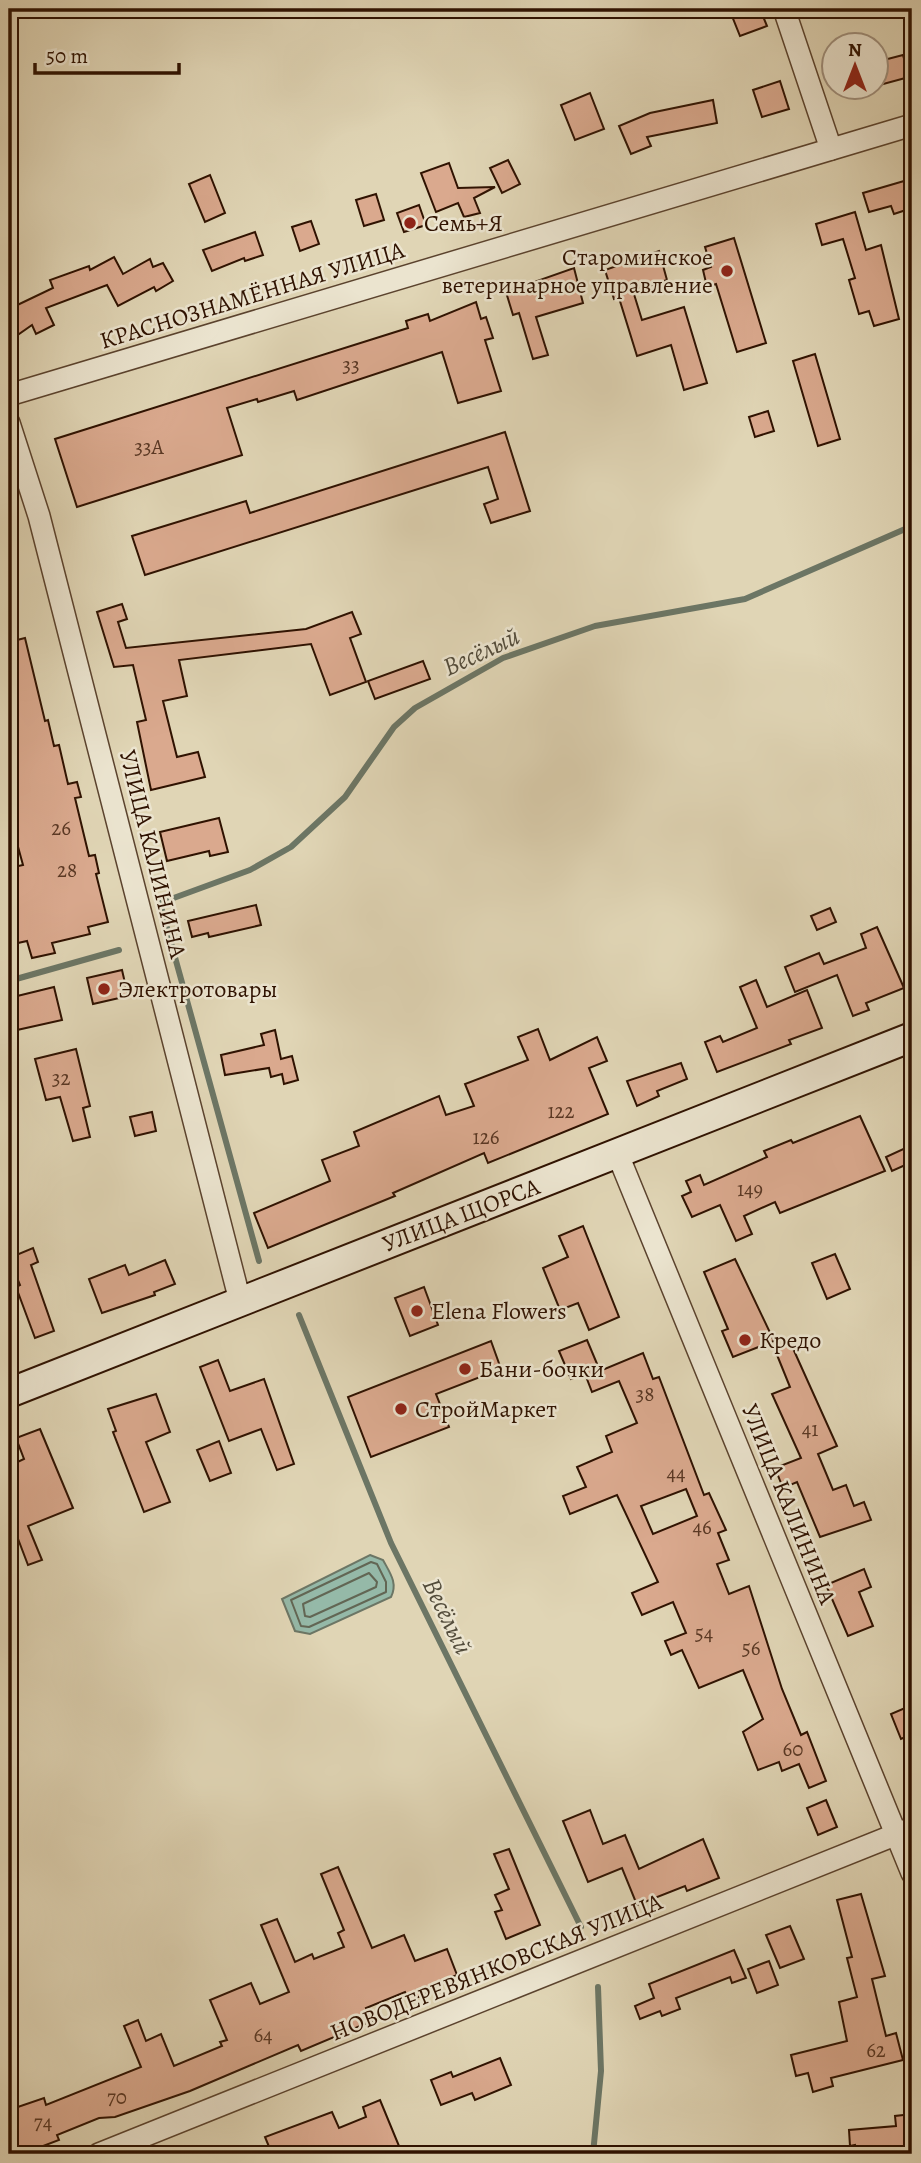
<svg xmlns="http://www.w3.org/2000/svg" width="921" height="2163" font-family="Alegreya,serif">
<rect width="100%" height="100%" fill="#e0d5b5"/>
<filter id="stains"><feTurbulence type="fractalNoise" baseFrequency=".00286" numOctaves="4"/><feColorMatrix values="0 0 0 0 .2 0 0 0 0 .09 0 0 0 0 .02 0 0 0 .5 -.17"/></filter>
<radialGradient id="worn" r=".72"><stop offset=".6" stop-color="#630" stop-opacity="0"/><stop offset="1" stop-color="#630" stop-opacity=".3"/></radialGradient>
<path fill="#95b9a8" stroke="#6c7665" stroke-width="2" d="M370 1555 383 1560C390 1573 398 1583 391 1597L310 1634 295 1631 282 1599Z"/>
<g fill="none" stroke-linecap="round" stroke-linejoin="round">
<g stroke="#626654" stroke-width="2">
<path d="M371 1562 377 1564 386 1582V1592L309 1627 301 1626 291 1600Z"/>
<path d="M369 1573 377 1582 376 1587 310 1617 305 1616 303 1604Z"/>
</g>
<g stroke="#6c7665" stroke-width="6">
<path d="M9 981 119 950"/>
<path d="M259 1261 160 903 250 870 291 847 345 797 394 727 415 708 503 658 595 626 745 599 912 526"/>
<path d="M299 1315 391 1543 581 1927"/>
<path d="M593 2154 601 2071 598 1987"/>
</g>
</g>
<g fill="#daa98e" stroke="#2f1201" stroke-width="2" fill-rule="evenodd">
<path d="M750 9H760L767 26 740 36 732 16Z"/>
<path d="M903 55 909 77 876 86V62Z"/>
<path d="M780 81 789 109 762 117 753 90Z"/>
<path d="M590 93 604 129 575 140 561 105Z"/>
<path d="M713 100 717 123 647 137 651 146 631 154 619 126 650 113Z"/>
<path d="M508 160 520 184 502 193 490 168Z"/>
<path d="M449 163 458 188 495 187 474 198 480 213 464 217 458 203 436 212 421 173Z"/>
<path d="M210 175 225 213 205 222 189 184Z"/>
<path d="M904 181 912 208 894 214 891 206 869 212 863 193Z"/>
<path d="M376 194 384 220 364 226 356 200Z"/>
<path d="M419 205 426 225 404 232 397 213Z"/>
<path d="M855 212 866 250 881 245 899 319 874 326 869 311 859 314 849 280 855 278 843 239 822 245 816 224Z"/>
<path d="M311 221 319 244 300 251 292 227Z"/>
<path d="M255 232 263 255 245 261 244 258 212 271 203 250Z"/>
<path d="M734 238 766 343 737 352 716 284 707 287 703 270 711 267 705 247Z"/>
<path d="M659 251 667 280 633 291 642 320 684 307 707 383 684 390 671 345 637 356 619 298 614 299 605 270Z"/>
<path d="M114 257 123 274 150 259 153 267 163 263 173 281 156 291 154 287 118 306 107 285 46 308 54 325 36 334 32 325 9 341V309L53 288 50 280 89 266 90 270Z"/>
<path d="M574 268 583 303 536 317 548 355 533 359 519 313 513 315 506 292Z"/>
<path d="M476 302 481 319 486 317 493 338 485 340 501 391 458 403 442 352 297 400 294 391 258 402 257 399 227 408 242 455 77 507 55 439 408 328 406 321 428 314 430 321Z"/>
<path d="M815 354 840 439 818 446 793 361Z"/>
<path d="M768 411 774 431 755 437 749 417Z"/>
<path d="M505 432 530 511 491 523 484 504 498 499 488 467 145 575 132 536 246 501 250 513Z"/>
<path d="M122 604 127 619 118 622 126 648 306 629 352 612 361 634 350 638 366 682 330 695 311 644 179 660 187 696 163 701 177 757 198 752 205 777 151 790 137 722 146 720 133 665 114 667 97 612Z"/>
<path d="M25 638 45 721 48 720 54 746 59 745 68 784 77 782 81 797 75 798 89 856 95 855 99 873 96 874 108 922 88 927 90 934 52 943 55 953 32 958 27 941 9 945V916L14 915 9 894V868L23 865 9 814V642Z"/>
<path d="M423 661 430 679 375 699 368 681Z"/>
<path d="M219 818 228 852 210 856 209 851 167 861 160 832Z"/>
<path d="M256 905 261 925 209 937 208 933 192 937 188 921Z"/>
<path d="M830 908 836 922 817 930 811 916Z"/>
<path d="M877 927 904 988 866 1003 869 1010 853 1016 837 975 795 992 785 967 819 953 824 964 866 948 861 934Z"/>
<path d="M122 970 128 996 93 1004 87 978Z"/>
<path d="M756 980 767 1007 807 990 822 1028 789 1040 791 1044 717 1072 705 1042 720 1036 723 1042 757 1028 740 987Z"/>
<path d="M54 987 62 1020 17 1030 9 998Z"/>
<path d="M538 1029 550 1060 597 1037 607 1061 589 1068 608 1114 488 1163 484 1153 393 1193 395 1196 268 1248 254 1213 330 1181 322 1160 359 1146 354 1132 439 1096 446 1115 474 1106 465 1084 528 1060 518 1037Z"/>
<path d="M275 1030 281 1059 292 1056 298 1080 284 1084 282 1074 271 1077 269 1068 225 1075 221 1055 264 1045 261 1034Z"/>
<path d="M76 1049 90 1106 83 1108 90 1137 73 1141 60 1097 46 1100 35 1059Z"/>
<path d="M681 1063 687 1079 657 1091 659 1096 637 1106 627 1081Z"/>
<path d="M152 1112 156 1131 135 1136 130 1117Z"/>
<path d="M860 1116 885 1171 780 1213 775 1202 744 1216 752 1234 736 1241 720 1205 692 1217 682 1196 691 1192 686 1181 700 1175 704 1185 767 1157 764 1151 791 1140 793 1143Z"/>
<path d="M912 1145V1162L892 1171 886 1157Z"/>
<path d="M583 1226 619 1317 589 1330 578 1303 560 1310 543 1268 568 1257 559 1236Z"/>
<path d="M33 1248 38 1262 31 1265 54 1331 35 1338 16 1287 20 1285 9 1258Z"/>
<path d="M835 1254 850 1289 827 1299 812 1263Z"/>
<path d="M735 1259 774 1341 733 1357 722 1331 728 1329 704 1272Z"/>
<path d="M165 1260 175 1284 154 1292 155 1295 102 1313 89 1279 125 1265 129 1275Z"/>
<path d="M424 1287 438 1325 410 1336 395 1298Z"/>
<path d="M587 1340 600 1371 643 1353 653 1379 659 1377 704 1495 709 1493 726 1530 718 1533 729 1560 717 1564 729 1594 749 1586 782 1689 801 1735 807 1732 826 1781 809 1788 799 1764 782 1771 779 1762 758 1770 743 1732 763 1719 743 1670 699 1688 682 1650 671 1655 665 1641 686 1633 673 1602 642 1615 632 1593 658 1582 617 1495 570 1514 563 1496 586 1487 577 1467 612 1452 606 1436 637 1423 619 1381 592 1392 585 1374 571 1379 559 1351ZM686 1489 697 1516 653 1534 641 1506Z"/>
<path d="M491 1341 501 1369 436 1394 449 1427 371 1457 348 1397Z"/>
<path d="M791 1344 837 1446 818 1454 833 1490 846 1485 854 1506 864 1502 871 1520 820 1537 797 1482 783 1488 775 1468 801 1458 772 1394 790 1387 775 1350Z"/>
<path d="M218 1360 230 1391 264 1379 294 1464 277 1470 261 1429 229 1441 200 1367Z"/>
<path d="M156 1394 170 1432 146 1442 170 1502 144 1512 113 1432 116 1431 108 1409Z"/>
<path d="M40 1429 73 1508 28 1526 42 1560 28 1565 15 1531 9 1533V1487L15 1485 9 1466 24 1459 16 1438Z"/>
<path d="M219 1441 231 1473 210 1481 197 1450Z"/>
<path d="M864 1569 871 1587 859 1592 873 1626 848 1636 826 1585Z"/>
<path d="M912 1705V1734L901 1739 891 1714Z"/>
<path d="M826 1800 837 1827 818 1835 807 1808Z"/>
<path d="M590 1810 603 1844 625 1835 639 1869 703 1839 719 1878 687 1891 685 1886 637 1905 622 1868 588 1882 563 1821Z"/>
<path d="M509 1849 540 1925 506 1939 495 1912 502 1910 495 1895 509 1889 494 1854Z"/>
<path d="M338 1867 372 1948 404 1935 415 1961 447 1949 457 1975 426 1988 428 1993 409 2001 405 1992 366 2008 372 2021 301 2051 298 2045 190 2091 115 2117 99 2118 57 2135 59 2140 30 2151 9 2154V2110L44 2098 46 2105 141 2067 124 2026 138 2020 146 2041 161 2034 174 2066 222 2046 220 2042 227 2040 210 2000 251 1983 260 2004 289 1992 261 1925 277 1919 295 1962 312 1954 314 1959 344 1947 338 1933 344 1930 321 1874Z"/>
<path d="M861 1894 885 1976 872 1979 886 2036 896 2033 903 2060 831 2078 833 2086 813 2092 808 2073 796 2076 791 2055 847 2041 839 2002 857 1997 847 1958 852 1957 837 1900Z"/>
<path d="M790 1926 804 1959 780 1968 766 1935Z"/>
<path d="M734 1950 746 1978 732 1983 730 1977 676 1998 680 2009 662 2016 660 2011 640 2019 635 2006 654 1998 649 1984Z"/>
<path d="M769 1961 778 1985 757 1993 748 1969Z"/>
<path d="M500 2058 511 2085 475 2100 472 2093 441 2105 431 2080 451 2072 453 2077Z"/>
<path d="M380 2100 399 2146 380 2154H272L265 2137 332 2112 339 2128 366 2117 363 2107Z"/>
<path d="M912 2114V2154H856L855 2145 850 2146 849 2130 896 2126 895 2116Z"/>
</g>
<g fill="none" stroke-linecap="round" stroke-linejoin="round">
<defs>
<g id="street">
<path d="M784 9 831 149"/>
<path d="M9 395 912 125"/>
<path d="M9 423 39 516 240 1301"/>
<path d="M618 1155 912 1873"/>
<path d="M99 2154 912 1828"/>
</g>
<path id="secondary" d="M9 1393 912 1037"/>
</defs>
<use href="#street" stroke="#5b432e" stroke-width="24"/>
<use href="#secondary" stroke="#2f1201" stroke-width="32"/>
<use href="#street" stroke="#ebe4cf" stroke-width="21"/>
<use href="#secondary" stroke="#ebe4cf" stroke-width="28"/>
</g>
<g fill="#8f2418" stroke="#ebe4cf" stroke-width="2.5">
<circle cx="410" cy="223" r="7"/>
<circle cx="727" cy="271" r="7"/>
<circle cx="104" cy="989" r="7"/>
<circle cx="417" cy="1311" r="7"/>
<circle cx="745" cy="1340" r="7"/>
<circle cx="465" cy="1369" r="7"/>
<circle cx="401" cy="1409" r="7"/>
</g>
<g text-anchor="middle" stroke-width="5" stroke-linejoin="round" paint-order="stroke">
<g font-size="21" fill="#5a3824">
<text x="351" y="372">33</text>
<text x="149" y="454">33А</text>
<text x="61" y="835">26</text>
<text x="67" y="877">28</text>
<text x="61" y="1085">32</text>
<text x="561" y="1118">122</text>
<text x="486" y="1144">126</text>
<text x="750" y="1196">149</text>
<text x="645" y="1401">38</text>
<text x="810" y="1436">41</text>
<text x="676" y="1480">44</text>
<text x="702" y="1534">46</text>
<text x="704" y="1640">54</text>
<text x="751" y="1655">56</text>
<text x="793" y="1756">60</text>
<text x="263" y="2042">64</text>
<text x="876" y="2057">62</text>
<text x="117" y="2104">70</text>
<text x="43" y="2129">74</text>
</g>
<g font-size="24" fill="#2f1201" stroke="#ebe4cf" text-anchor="start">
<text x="424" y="231">Семь+Я</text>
<text x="713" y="265" text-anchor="end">Староминское<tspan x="713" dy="28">ветеринарное управление</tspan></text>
<text x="118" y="997">Электротовары</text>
<text x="431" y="1319">Elena Flowers</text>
<text x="759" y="1348">Кредо</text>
<text x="479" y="1377">Бани-бочки</text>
<text x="415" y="1417">СтройМаркет</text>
</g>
<g font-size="24" fill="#2f1201" stroke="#ebe4cf">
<text transform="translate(252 295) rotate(-17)" y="8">КРАСНОЗНАМЁННАЯ УЛИЦА</text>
<text transform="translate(153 854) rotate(76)" y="8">УЛИЦА КАЛИНИНА</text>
<text transform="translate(461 1215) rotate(-21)" y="8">УЛИЦА ЩОРСА</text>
<text transform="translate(789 1504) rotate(68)" y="8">УЛИЦА КАЛИНИНА</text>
<text transform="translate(496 1967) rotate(-22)" y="8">НОВОДЕРЕВЯНКОВСКАЯ УЛИЦА</text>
</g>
<g font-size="26" font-style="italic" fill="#534c3b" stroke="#ebe4cf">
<text transform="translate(481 651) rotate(-25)" y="9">Весёлый</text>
<text transform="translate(448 1616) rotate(64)" y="9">Весёлый</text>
</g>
</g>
<rect width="921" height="2163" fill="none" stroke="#e0d5b5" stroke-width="35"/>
<rect x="10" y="10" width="900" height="2142" fill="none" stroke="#2f1201" stroke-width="3.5"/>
<rect x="18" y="18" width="886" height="2128" fill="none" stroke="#2f1201" stroke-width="2"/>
<g transform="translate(855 66)"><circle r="33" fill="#ebe4cf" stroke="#a0907d" stroke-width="2"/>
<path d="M0-5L12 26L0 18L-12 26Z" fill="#8f2418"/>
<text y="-10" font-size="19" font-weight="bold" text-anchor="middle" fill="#2f1201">N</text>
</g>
<path d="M35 63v10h144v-10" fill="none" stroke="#2f1201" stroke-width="3.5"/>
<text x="46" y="63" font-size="21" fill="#2f1201" stroke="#ebe4cf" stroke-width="5" paint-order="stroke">50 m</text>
<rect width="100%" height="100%" filter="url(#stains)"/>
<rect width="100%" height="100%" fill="url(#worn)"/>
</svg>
